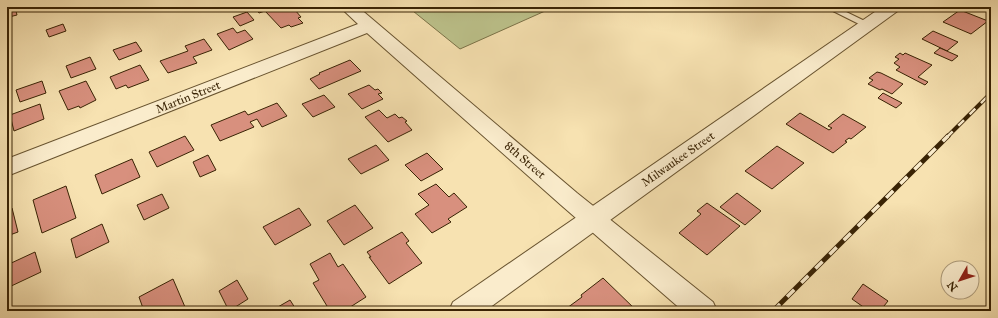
<svg xmlns="http://www.w3.org/2000/svg" width="998" height="318" font-family="'IM FELL Great Primer',serif">
<rect width="100%" height="100%" fill="#f7e2b1"/>
<filter id="stains"><feTurbulence type="fractalNoise" baseFrequency=".005" numOctaves="4"/><feColorMatrix values="0 0 0 0 .2 0 0 0 0 .09 0 0 0 0 .02 0 0 0 .5 -.17"/></filter>
<radialGradient id="worn" r=".72"><stop offset=".6" stop-color="#630" stop-opacity="0"/><stop offset="1" stop-color="#630" stop-opacity=".3"/></radialGradient>
<path fill="#bdc38c" stroke="#7b7348" d="M408 7H554L460 49Z"/>
<g fill="#d8907e" stroke="#392304">
<path d="M7 7H15L17 15 9 17 10 20 7 21Z"/>
<path d="M254 7H287L291 11 295 10 301 17 298 18 303 23 291 27 289 25 281 28 265 11 259 13Z"/>
<path d="M960 10 988 21 971 34 943 22Z"/>
<path d="M247 12 254 20 240 26 233 17Z"/>
<path d="M63 24 66 31 49 37 46 30Z"/>
<path d="M233 28 237 33 245 30 253 39 229 50 217 34Z"/>
<path d="M933 31 958 42 947 51 922 39Z"/>
<path d="M204 39 212 50 193 57 197 63 168 73 160 61 188 51 185 46Z"/>
<path d="M136 42 142 51 119 60 113 50Z"/>
<path d="M940 48 958 56 952 61 934 53Z"/>
<path d="M900 53 903 55 905 53 932 65 918 77 928 82 925 85 896 70 900 67 894 63 899 59 895 57Z"/>
<path d="M90 57 96 69 71 78 66 66Z"/>
<path d="M350 60 361 71 319 89 310 79 320 74 319 73Z"/>
<path d="M140 65 149 80 128 88 126 85 116 89 110 77Z"/>
<path d="M877 72 881 73 903 84 892 94 882 89 880 90 868 84 873 80 869 78Z"/>
<path d="M42 81 46 93 20 102 16 90Z"/>
<path d="M86 81 96 100 80 108 79 106 68 110 59 91Z"/>
<path d="M369 85 375 90 378 89 382 93 378 94 383 99 362 109 348 94Z"/>
<path d="M883 93 902 103 896 108 878 98Z"/>
<path d="M324 95 335 107 313 117 302 104Z"/>
<path d="M277 103 287 116 262 127 257 119 250 122 254 127 220 141 211 125 245 111 248 115Z"/>
<path d="M40 104 44 119 14 131 10 115Z"/>
<path d="M379 110 387 118 395 114 399 118 402 117 407 121 405 122 412 130 388 142 365 117Z"/>
<path d="M800 113 829 130 832 128 828 126 843 114 866 127 851 139 849 138 845 141 847 142 833 153 786 124Z"/>
<path d="M185 136 194 150 157 167 149 152Z"/>
<path d="M376 145 389 160 361 174 348 159Z"/>
<path d="M777 146 804 163 772 189 745 171Z"/>
<path d="M427 153 443 169 421 181 405 165Z"/>
<path d="M208 155 216 170 200 177 193 162Z"/>
<path d="M132 159 140 177 102 194 95 175Z"/>
<path d="M436 184 449 197 454 193 467 207 448 219 451 222 432 233 415 214 429 205 418 194Z"/>
<path d="M66 186 76 218 42 233 33 200Z"/>
<path d="M737 193 761 211 745 225 720 207Z"/>
<path d="M162 194 169 208 144 220 137 205Z"/>
<path d="M707 203 740 226 707 255 679 233 701 214 697 211Z"/>
<path d="M355 205 373 228 344 245 327 221Z"/>
<path d="M12 208 18 232 7 236V210Z"/>
<path d="M299 208 311 225 275 245 263 227Z"/>
<path d="M102 224 109 242 76 258 71 239Z"/>
<path d="M402 232 409 241 406 243 422 263 389 284 369 257H371L367 252Z"/>
<path d="M35 252 41 272 7 288V265Z"/>
<path d="M330 253 338 267 343 264 366 297 344 311H330L313 283 319 280 310 264Z"/>
<path d="M603 278 637 311H570L567 308 582 297 581 295Z"/>
<path d="M173 279 185 307 179 311H144L139 297Z"/>
<path d="M237 280 248 299 229 311 219 291Z"/>
<path d="M863 284 888 301 880 311H869L852 299Z"/>
<path d="M290 300 297 311H271Z"/>
</g>
<g fill="none" stroke-linecap="round" stroke-linejoin="round">
<defs>
<path id="service" d="M825 7H836L873 25 868 28 865 27Z"/>
<path id="minor" d="M340 7H358L577 193 713 302 717 311H683L561 205 367 33 7 176V159L358 24Z"/>
<path id="tertiary" d="M882 7H901L899 10 485 311H449L453 302Z"/>
</defs>
<use href="#service" stroke="#68532f" stroke-width="2"/>
<use href="#minor" stroke="#68532f" stroke-width="2"/>
<use href="#tertiary" stroke="#68532f" stroke-width="2"/>
<use href="#service" fill="#faeccc" fill-rule="evenodd"/>
<use href="#minor" fill="#faeccc" fill-rule="evenodd"/>
<use href="#tertiary" fill="#faeccc" fill-rule="evenodd"/>
<defs>
<path id="rail-far1" d="M947 137 991 93"/>
<path id="rail" d="M773 311 948 136"/>
</defs>
<use href="#rail-far1" stroke="#392304" stroke-width="4"/>
<use href="#rail" stroke="#392304" stroke-width="5"/>
<use href="#rail-far1" stroke="#faeccc" stroke-width="2.5" stroke-dasharray="8" stroke-linecap="butt"/>
<use href="#rail" stroke="#faeccc" stroke-width="3.5" stroke-dasharray="10" stroke-linecap="butt"/>
</g>
<g text-anchor="middle" stroke-width="3.5" stroke-linejoin="round" paint-order="stroke">
<g font-size="12" fill="#392304" stroke="#faeccc">
<text transform="translate(188 97) rotate(-22)" y="4">Martin Street</text>
<text transform="translate(678 159) rotate(-35)" y="4">Milwaukee Street</text>
<text transform="translate(525 160) rotate(41)" y="4">8th Street</text>
</g>
</g>
<rect width="998" height="318" fill="none" stroke="#f7e2b1" stroke-width="24"/>
<rect x="8" y="8" width="982" height="302" fill="none" stroke="#392304" stroke-width="2"/>
<rect x="12" y="12" width="974" height="294" fill="none" stroke="#392304"/>
<g transform="translate(960 280) rotate(231)"><circle r="19" fill="#faeccc" stroke="#ad9c7c"/>
<path d="M0-3L7 15L0 10L-7 15Z" fill="#8f2418"/>
<text y="-6" font-size="11" font-weight="bold" text-anchor="middle" fill="#392304">N</text>
</g>
<rect width="100%" height="100%" filter="url(#stains)"/>
<rect width="100%" height="100%" fill="url(#worn)"/>
</svg>
